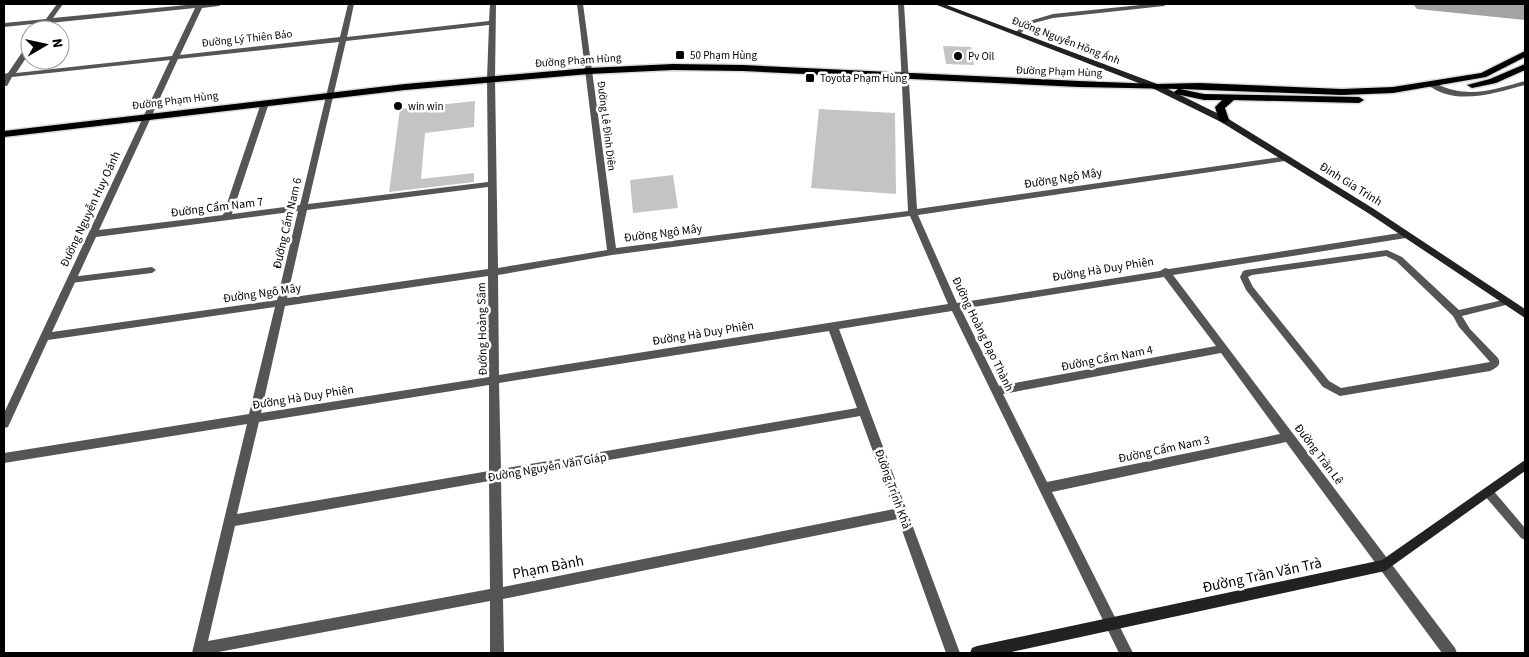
<svg xmlns="http://www.w3.org/2000/svg" width="1529" height="657" font-family="'Source Sans 3',sans-serif">
<rect width="100%" height="100%" fill="#fff"/>
<path fill="#a3a3a3" d="M1413 4H1525V20L1417 9Z"/>
<g fill="#c4c4c4">
<path d="M943 46 971 47 974 65 946 64Z"/>
<path d="M475 101 474 127 425 133 421 179 474 173V182L389 192 400 109Z"/>
<path d="M819 109 895 113 896 194 811 188Z"/>
<path d="M673 175 678 208 633 213 630 180Z"/>
</g>
<g fill="none" stroke-linecap="round" stroke-linejoin="round">
<defs>
<g id="primary">
<path d="M1525 51V57L1486 77 1393 93 1342 95 1180 89 1204 94 1359 97 1364 100 1359 103 1234 100 1225 108 1229 120 1224 123 1219 120 1215 107 1222 100H1204L1176 94 1174 92 1178 89 1079 87 743 71 673 70 589 74 405 90 4 137V131L405 84 589 68 673 64 743 65 1079 81 1157 84 1199 83 1342 89 1393 87 1481 73Z"/>
<path d="M1525 64V70L1496 83 1472 88 1467 85 1490 79Z"/>
</g>
</defs>
<use href="#primary" stroke="#dbdbdb" stroke-width="3"/>
<g fill="#555" fill-rule="evenodd">
<path d="M1150 4H1167L1164 6 1053 18 1030 24 1020 34 1015 33 1026 22 1053 14Z"/>
<path d="M1387 250 1402 257 1459 310 1507 299 1510 300 1511 302 1510 304 1462 316 1470 329 1498 358C1502 365 1496 368 1490 371L1340 396 1323 387 1246 290 1240 277 1243 271 1246 270ZM1386 256 1396 261 1453 316 1459 327 1490 362 1341 388 1329 381 1253 287 1248 277 1252 275Z"/>
<path d="M152 267 156 270 152 273 71 283 67 280 71 277Z"/>
<path d="M1488 487 1492 489 1525 528V540L1521 538 1484 495 1483 492 1484 489Z"/>
</g>
<g fill="#555" fill-rule="evenodd">
<path d="M57 4H63L53 18 197 4H222L219 6 202 8 180 55 340 37 348 4H354L347 37 489 21 490 4H496L495 79 498 268 607 250 577 4H583L616 248 908 211 898 4H904L917 209 1288 156V160L1285 161 918 215 957 303 1160 271 1165 268 1169 269 1406 232 1409 233 1411 235 1409 237 1406 238 1173 275 1455 648 1457 653H1442L1286 442 1052 492 1133 653H1119L952 311 839 329 960 653H946L898 519 503 599 504 653H490V601L213 653H192L247 424 4 463V453L249 414 275 307 48 340 8 427 4 428V413L170 60 12 77 7 86H4V74L8 73 27 45H30V52L16 73 172 56 195 8 50 23 45 30H38L42 23 4 27V23L46 19ZM489 25 487 79 488 182 308 204 346 41ZM339 42 300 205 232 214 269 103 265 101 261 103 223 215 99 230 178 59ZM488 187V269L287 298 307 210ZM298 211 277 300 52 332 96 237ZM910 216 948 304 499 375 498 275 612 255ZM488 276 489 377 261 413 285 306ZM1164 277 1216 346 999 386 961 309ZM829 331 857 408 501 469 499 383ZM1221 353 1280 434 1047 482 1003 394ZM489 385V471L237 514 259 422ZM860 416 894 509 503 587 501 479ZM489 481 490 589 208 641 235 526Z"/>
<path d="M1525 81V85C1495 93 1454 107 1427 84L1431 82C1439 84 1446 89 1454 90 1478 96 1502 87 1525 81Z"/>
</g>
<g fill="#222" fill-rule="evenodd">
<path d="M936 4H944L1160 85 1227 118 1374 209 1525 309V318L1368 213 1221 122 1154 89 937 5Z"/>
<path d="M1525 460V471L1385 571 1007 653H970L972 648 977 646 1382 560Z"/>
</g>
<use href="#primary" fill="#000" fill-rule="evenodd"/>
</g>
<g fill="#000" stroke="#fff" stroke-width="2">
<rect x="675" y="50" width="10" height="10" rx="2.5"/>
<circle cx="958" cy="56" r="5"/>
<rect x="805" y="73" width="10" height="10" rx="2.5"/>
<circle cx="398" cy="106" r="5"/>
</g>
<g text-anchor="middle" stroke-width="5" stroke-linejoin="round" paint-order="stroke">
<g font-size="11" fill="#000" stroke="#fff">
<text transform="translate(247 38) rotate(-6)" y="4">Đường Lý Thiên Bảo</text>
<text transform="translate(1066 40) rotate(21)" y="4">Đường Nguyễn Hồng Ánh</text>
<text transform="translate(578 60) rotate(-4)" y="4">Đường Phạm Hùng</text>
<text transform="translate(1059 71) rotate(2)" y="4">Đường Phạm Hùng</text>
<text transform="translate(175 100) rotate(-7)" y="4">Đường Phạm Hùng</text>
<text transform="translate(607 126) rotate(83)" y="4">Đường Lê Đình Diên</text>
</g>
<g font-size="11" fill="#000" stroke="#fff" text-anchor="start">
<text x="690" y="59">50 Phạm Hùng</text>
<text x="968" y="60">Pv Oil</text>
<text x="820" y="82">Toyota Phạm Hùng</text>
<text x="408" y="110">win win</text>
</g>
<g font-size="12" fill="#000" stroke="#fff">
<text transform="translate(1063 178) rotate(-9)" y="4">Đường Ngô Mây</text>
<text transform="translate(1351 184) rotate(32)" y="4">Đinh Gia Trinh</text>
<text transform="translate(217 207) rotate(-7)" y="4">Đường Cẩm Nam 7</text>
<text transform="translate(90 209) rotate(-65)" y="4">Đường Nguyễn Huy Oánh</text>
<text transform="translate(287 223) rotate(-77)" y="4">Đường Cẩm Nam 6</text>
<text transform="translate(663 233) rotate(-7)" y="4">Đường Ngô Mây</text>
<text transform="translate(1103 269) rotate(-9)" y="4">Đường Hà Duy Phiên</text>
<text transform="translate(262 293) rotate(-8)" y="4">Đường Ngô Mây</text>
<text transform="translate(482 329) rotate(-91)" y="4">Đường Hoàng Sâm</text>
<text transform="translate(703 333) rotate(-9)" y="4">Đường Hà Duy Phiên</text>
<text transform="translate(983 334) rotate(64)" y="4">Đường Hoàng Đạo Thành</text>
<text transform="translate(1107 358) rotate(-11)" y="4">Đường Cẩm Nam 4</text>
<text transform="translate(303 397) rotate(-9)" y="4">Đường Hà Duy Phiên</text>
<text transform="translate(1164 449) rotate(-12)" y="4">Đường Cẩm Nam 3</text>
<text transform="translate(1319 454) rotate(53)" y="4">Đường Trần Lê</text>
<text transform="translate(547 467) rotate(-10)" y="4">Đường Nguyễn Văn Giáp</text>
<text transform="translate(893 489) rotate(70)" y="4">Đường Trịnh Khả</text>
</g>
<g font-size="15" fill="#000" stroke="#fff">
<text transform="translate(548 567) rotate(-11)" y="5">Phạm Bành</text>
<text transform="translate(1262 575) rotate(-12)" y="5">Đường Trần Văn Trà</text>
</g>
</g>
<rect width="1529" height="657" fill="none" stroke="#000000" stroke-width="10"/>
<g transform="translate(45 45) rotate(81)"><circle r="24" fill="#ffffff" stroke="#999999"/>
<path d="M0-4L9 19L0 12L-9 19Z" fill="#000000"/>
<text y="-8" font-size="14" font-weight="bold" text-anchor="middle" fill="#000000">N</text>
</g>
</svg>
